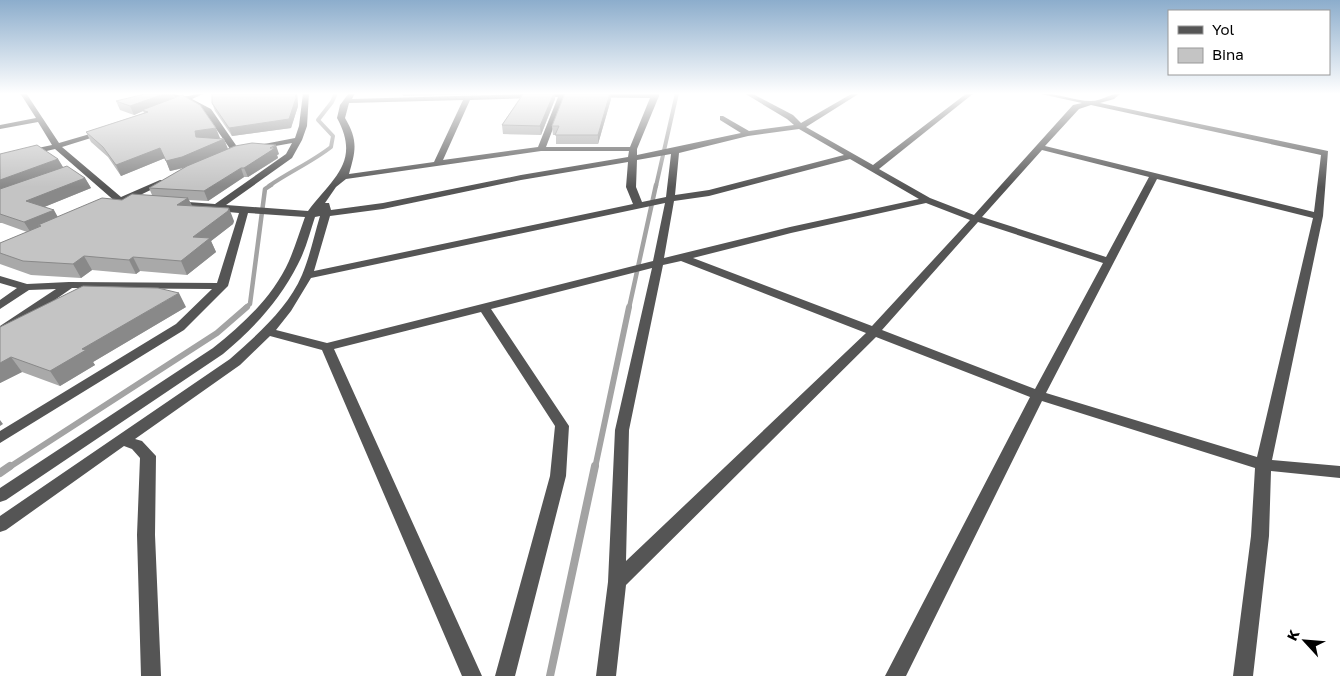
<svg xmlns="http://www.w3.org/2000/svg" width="1340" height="676" font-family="'Golos Text',sans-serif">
<rect width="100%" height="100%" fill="#fff"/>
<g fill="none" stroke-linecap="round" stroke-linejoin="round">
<g stroke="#a3a3a3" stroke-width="4">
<path d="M269 186C289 172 312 162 331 147L333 136 318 120 332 102 336 93"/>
<path d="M656 186 677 93"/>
</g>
<g stroke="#a3a3a3" stroke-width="4.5">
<path d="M245 308 250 304 265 189 271 185"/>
<path d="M629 308 656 185"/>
</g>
<g stroke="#a3a3a3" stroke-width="6">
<path d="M8 468 217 333 247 307"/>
<path d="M595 468 629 307"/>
</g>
<g stroke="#a3a3a3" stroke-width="8">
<path d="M0 473 10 466"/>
<path d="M550 676 595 466"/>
</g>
<g fill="#555" fill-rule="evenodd">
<path d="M20 93H26L59 143 107 129V133L62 147 121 197 160 180H166L167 182 132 199 138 200V204L117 203 55 149 0 162V156L52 145 38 122 0 129V125L36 118Z"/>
<path d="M166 93C173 93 181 97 188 96 194 95 198 93 205 93L192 99 211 109 240 151 239 153H233L205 113 186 102 171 106V102L180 99Z"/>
<path d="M303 93H309L307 126 302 140 292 158 226 205 308 211C333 178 361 162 337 118L340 105 349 93H355L352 99 562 93H659V96L637 149V155L741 133 720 120V116H723L749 131 794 125 787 119 744 93H751L793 115 801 123 853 93H860L806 127 873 165 967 93H974L879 169 930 198 974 215 1073 105 1082 103 1041 94 1040 93C1057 93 1075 101 1091 101 1102 101 1111 93 1121 93L1114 99 1100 103 1328 151 1323 216 1272 460 1340 466V478L1271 471 1269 536 1253 676H1233L1251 536 1255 468 1042 401 906 676H885L1030 397 876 337 626 585 616 676H596L608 582 615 430 652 268 491 309 569 426 566 476 515 676H495L550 476 555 426 481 312 334 349 482 676H462L322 350 270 336 240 365 135 439 142 441 156 456 155 535 161 676H141L137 535 140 458 132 449 124 446 6 530 0 532V516L230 359C257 335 288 308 302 275 310 256 314 236 320 216L315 217C310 232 306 249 298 264 280 300 254 328 223 354L6 500 0 502V488L213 348C243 324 273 297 289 261 295 247 300 231 305 217L248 213 228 286 184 330 0 443V431L176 324 212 289 72 288 13 329 0 335V326L56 289 29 290 0 309V300L17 288 0 283V276L27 284 69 282 217 283 239 213 175 207 170 204 175 201 215 204 286 154 292 143 259 149 255 147 259 145 295 138 299 126ZM558 97 538 147 443 160 470 100ZM565 97 650 98 630 147H546ZM463 100 434 162 349 174C356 150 358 140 345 118L349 103ZM1091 105 1321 155 1314 212 1045 146 1079 109ZM799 129 844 155 709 190 675 195 679 153 748 136ZM1042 150 1149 177 1106 257 982 217ZM541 151H629L628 157 521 175 383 203 331 210 329 203H325L336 187 346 179ZM671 154 666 197 642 202 636 187 637 160ZM850 159 919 199 790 227 664 258 674 201 709 196ZM628 162 626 187 633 204 314 271 330 216 383 209 521 180ZM1157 179 1313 218 1257 457 1046 393ZM665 203 653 261 327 343 276 330 291 311 311 278ZM926 203 970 220 872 326 693 258 791 233ZM978 222 1103 263 1035 389 882 330ZM681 261 866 333 626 561 629 430 663 265Z"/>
</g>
</g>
<g fill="#a9a9a9">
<path d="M172 93 174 98 220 138 215 139H224L227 149 279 154 277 155 278 158 272 162 248 177H244L208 201 189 200 192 206 234 221 233 224 211 241 216 252 187 275 140 271 136 274 92 270 81 278 31 275 0 264V243L27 232 2 223H0V154L58 159 63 167 85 178 91 188 44 207 57 217 122 200 152 195 149 188 184 168 170 171 165 158 121 176 108 157 91 142 86 132 144 113 143 111 134 115 120 110 116 101Z"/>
<path d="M212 93H297L298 106 291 128 232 136 215 111 212 103Z"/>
<path d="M402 93H557H555V99L541 135 503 134 502 125 523 93 403 96Z"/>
<path d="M611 99 598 144H556V135H553L552 126Z"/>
<path d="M186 307 93 362 95 365 60 386 22 372 0 383V327Z"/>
</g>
<g fill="#898989">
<path d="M167 93H172L175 99 142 110 143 111 134 115 130 106Z"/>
<path d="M295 93H297L298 106 291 128 232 136 229 128Z"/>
<path d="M554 93H555V99L541 135 540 126Z"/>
<path d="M610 93 611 99 598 144V135Z"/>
<path d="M216 128 220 138 199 141 196 137 195 131Z"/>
<path d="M224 139 228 149 186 167 170 171 166 161Z"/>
<path d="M276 145 279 154 277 155 278 158 248 177 244 168Z"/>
<path d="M160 148 165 158 121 176 116 165Z"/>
<path d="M58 159 64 169 0 193V180Z"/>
<path d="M241 168 244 177 208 201 204 191Z"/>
<path d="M85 178 91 188 32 212 26 201Z"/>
<path d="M188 198 194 210 177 205Z"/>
<path d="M229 208 234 221 233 224 211 241 216 252 187 275 181 261 193 237Z"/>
<path d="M54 210 60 221 41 226 38 225 40 229 31 233 24 222Z"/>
<path d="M84 256 92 270 81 278 73 264Z"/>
<path d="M133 257 140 271 136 274 129 260Z"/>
<path d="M179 293 186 307 93 362 95 365 60 386 50 371 82 349Z"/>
<path d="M11 357 22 372 0 383V363Z"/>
<path d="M0 420 3 424 0 426Z"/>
</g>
<g fill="#c4c4c4" stroke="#898989">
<path d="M149 93H167L130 106 116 101Z"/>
<path d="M212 93H295L296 98 289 119 229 128 212 103Z"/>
<path d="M524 93H554L540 126 502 125Z"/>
<path d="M565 93H610L598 135H555L559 126H552Z"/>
<path d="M182 95 200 105 216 128 195 131 196 137 224 139 182 157 166 161 160 148 116 165 103 147 86 132 148 112 142 110Z"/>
<path d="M252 143 276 145 270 148H275L269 152 244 168H241L204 191 149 188 187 166 235 146Z"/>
<path d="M37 145 58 159 0 180V154Z"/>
<path d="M67 166 85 178 26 201 54 210 24 222 0 214V189Z"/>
<path d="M132 194 188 198 177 205 229 208 228 211 193 237 210 238 181 261 133 257 129 260 84 256 73 264 23 261 0 253V243L41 226 38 225 102 198 122 200Z"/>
<path d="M83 286 158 288 179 293 82 349 86 350 50 371 11 357 0 363V327Z"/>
</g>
<linearGradient id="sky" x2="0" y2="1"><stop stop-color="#8cadcc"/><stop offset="0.5" stop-color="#fff"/><stop offset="1" stop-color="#fff" stop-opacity="0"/></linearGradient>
<rect width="1340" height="187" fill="url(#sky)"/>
<rect x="1168" y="10" width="162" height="65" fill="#ffffff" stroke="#999999"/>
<rect x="1178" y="26" width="25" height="8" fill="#555555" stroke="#999999"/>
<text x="1212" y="35" font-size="15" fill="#000000">Yol</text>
<rect x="1178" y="48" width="25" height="15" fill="#c4c4c4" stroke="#999999"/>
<text x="1212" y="60" font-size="15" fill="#000000">Bina</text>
<g transform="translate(1305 641) rotate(296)" stroke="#ffffff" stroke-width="4" paint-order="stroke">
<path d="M0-4L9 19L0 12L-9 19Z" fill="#000000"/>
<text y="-8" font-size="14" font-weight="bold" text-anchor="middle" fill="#000000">K</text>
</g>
</svg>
